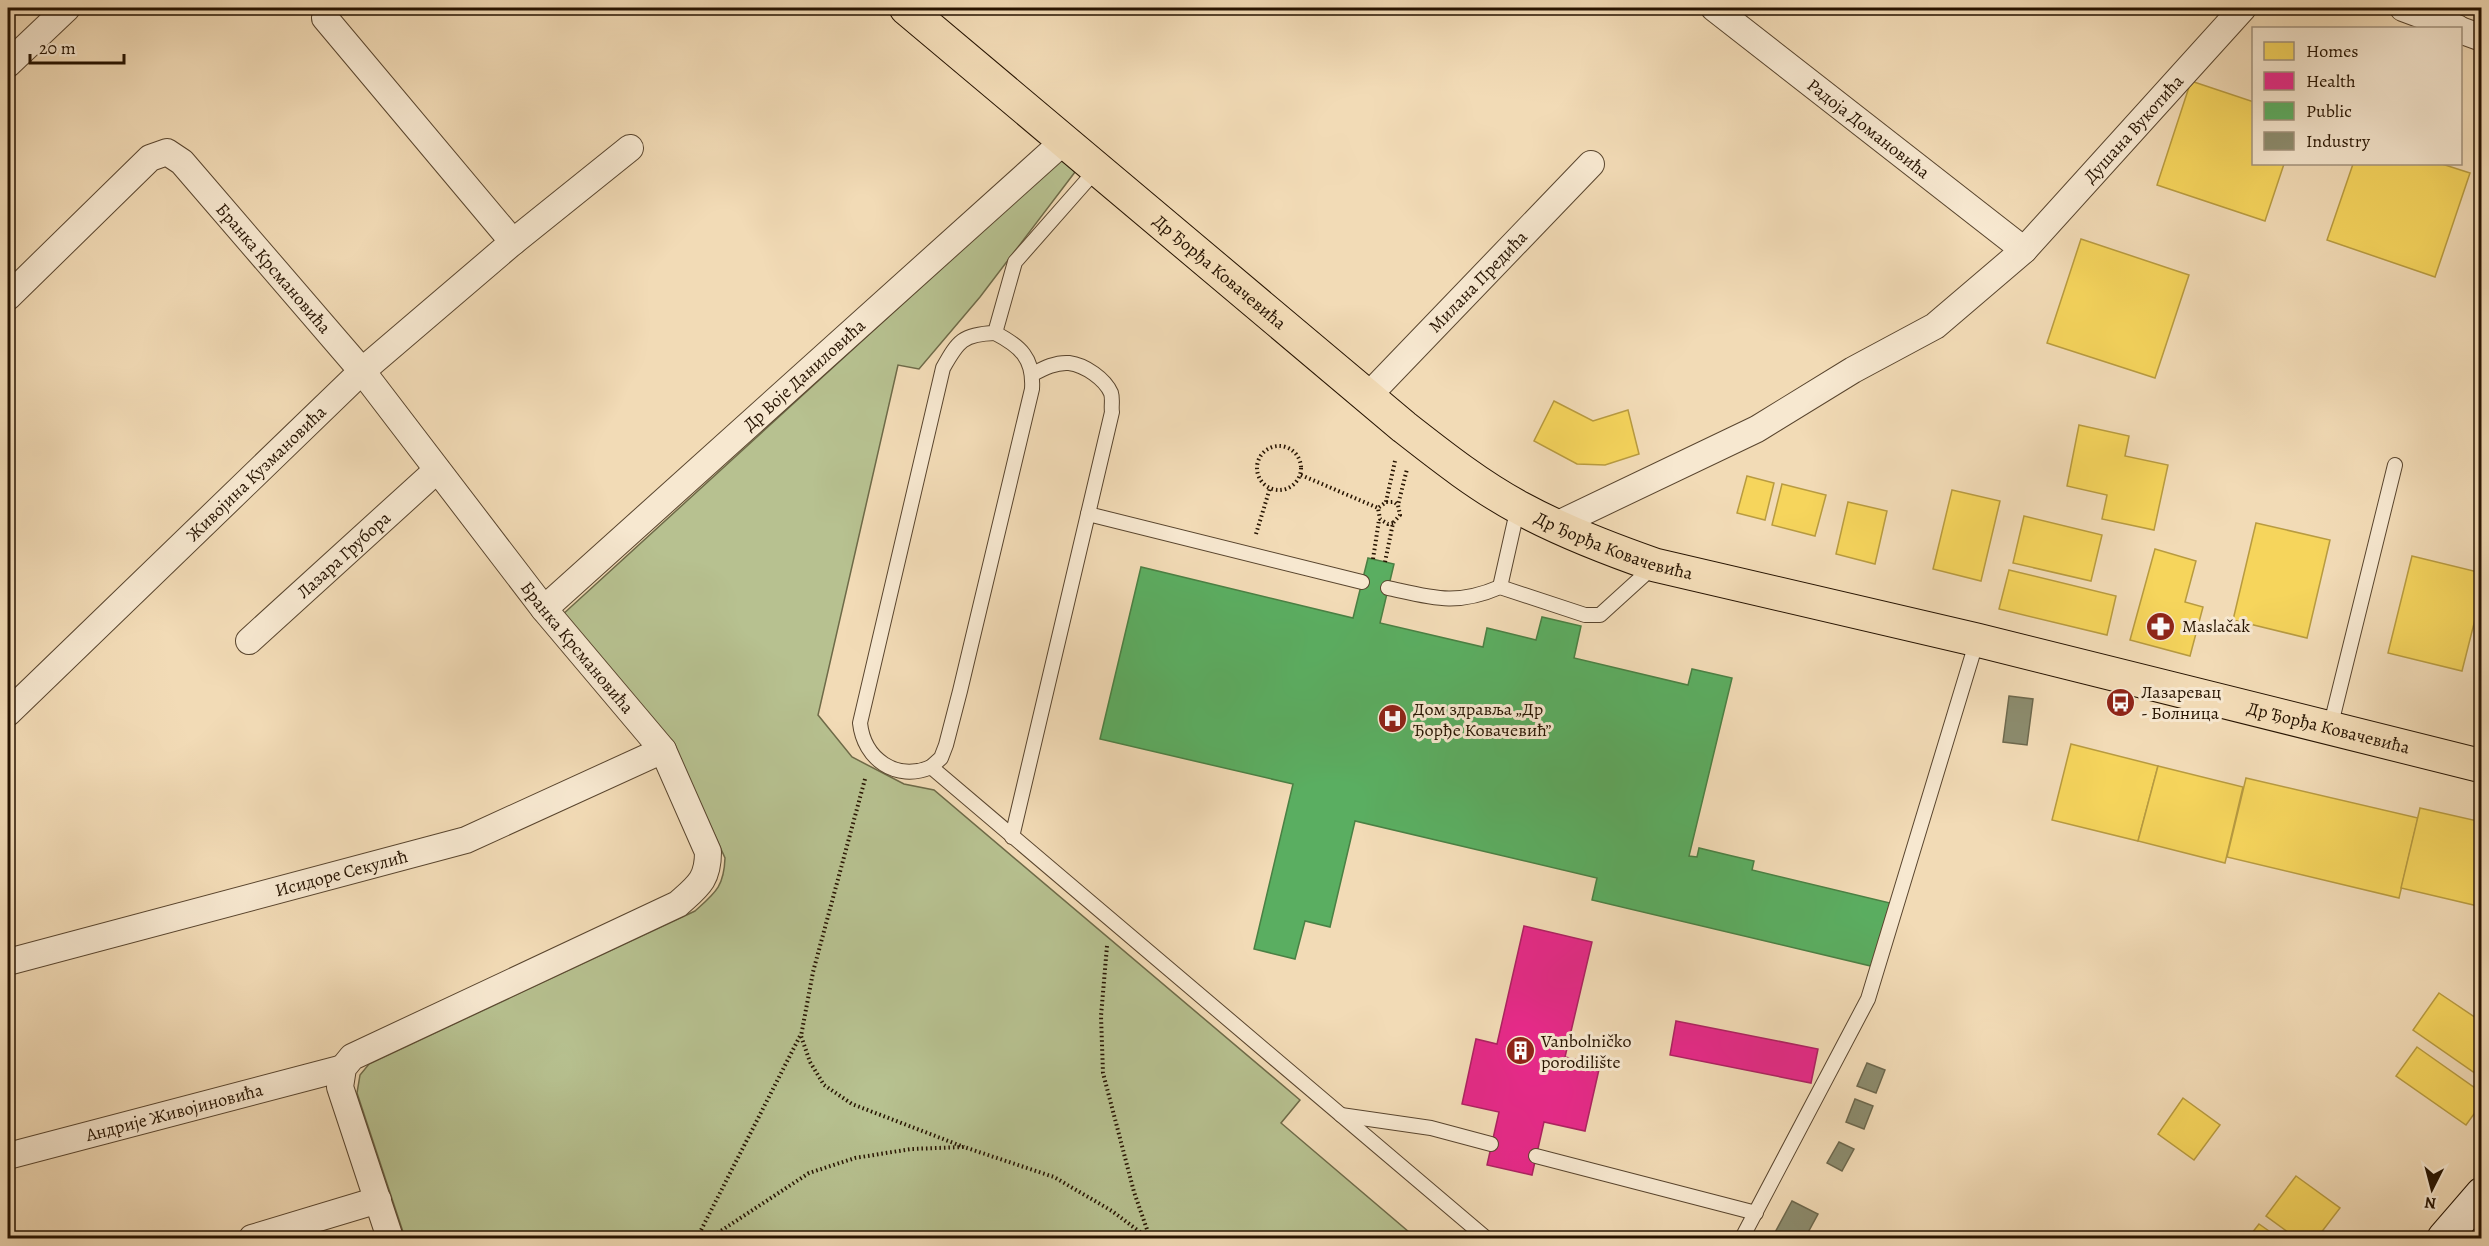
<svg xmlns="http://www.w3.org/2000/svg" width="2489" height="1246" font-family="Alegreya,serif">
<rect width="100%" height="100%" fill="#f2dbb6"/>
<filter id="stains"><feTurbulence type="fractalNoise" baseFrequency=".00333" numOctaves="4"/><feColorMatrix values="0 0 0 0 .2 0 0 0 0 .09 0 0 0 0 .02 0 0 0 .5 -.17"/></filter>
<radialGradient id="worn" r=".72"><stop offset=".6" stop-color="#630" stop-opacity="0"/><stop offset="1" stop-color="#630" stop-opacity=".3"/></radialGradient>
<path fill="#b7c190" stroke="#6e6a48" stroke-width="1.5" d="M1061 159 1075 172 980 297 919 369 898 365 818 715 852 757 904 784 934 790 1300 1100 1281 1123 1416 1238H405L357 1093 360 1075 369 1064 695 911C715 893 724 887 725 858L679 756 561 616Z"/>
<g fill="#f6d55c" stroke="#b89b40" stroke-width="1.5">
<path d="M2191 81 2254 102V164H2284L2265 221 2157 185Z"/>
<path d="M2353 164H2442L2470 173 2435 277 2327 240Z"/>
<path d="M2081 239 2189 275 2155 378 2047 343Z"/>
<path d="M1554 401 1593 421 1628 410 1639 454 1605 465 1577 464 1534 441Z"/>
<path d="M2079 425 2129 436 2125 456 2168 465 2154 530 2102 519 2107 495 2067 486Z"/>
<path d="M1747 476 1774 483 1765 520 1737 513Z"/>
<path d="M1782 484 1826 495 1815 536 1772 525Z"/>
<path d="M1952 490 2000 501 1981 581 1933 569Z"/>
<path d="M1848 502 1887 511 1875 564 1836 554Z"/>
<path d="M2024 516 2102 535 2091 581 2013 563Z"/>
<path d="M2256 523 2330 540 2307 638 2233 620Z"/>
<path d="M2155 549 2196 561 2185 602 2203 607 2190 656 2130 640Z"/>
<path d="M2412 556 2482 573V592L2462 671 2388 653Z"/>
<path d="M2009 570 2116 596 2107 635 1999 609Z"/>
<path d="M2071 744 2158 766 2138 841 2052 820Z"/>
<path d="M2158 766 2243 787 2225 863 2138 841Z"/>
<path d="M2246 778 2418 818 2399 898 2227 857Z"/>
<path d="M2420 808 2482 822V907L2401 888Z"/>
<path d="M2439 993 2482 1022V1078L2413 1030Z"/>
<path d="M2417 1047 2482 1093V1103L2466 1125 2396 1076Z"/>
<path d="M2183 1098 2220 1125 2194 1160 2158 1134Z"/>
<path d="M2296 1176 2340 1208 2317 1238H2296L2266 1216Z"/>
<path d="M2259 1224 2279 1238H2248Z"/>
</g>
<g fill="#e7298a" stroke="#ad2261" stroke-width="1.5">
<path d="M1524 926 1592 942 1565 1057 1600 1065 1585 1131 1544 1122 1532 1175 1487 1165 1499 1112 1462 1104 1476 1039 1497 1044Z"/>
<path d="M1676 1021 1818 1049 1811 1083 1670 1055Z"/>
</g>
<path fill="#5aae61" stroke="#4a8044" stroke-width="1.5" d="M1368 558 1394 564 1380 623 1483 647 1487 628 1536 640 1542 617 1581 626 1574 658 1688 685 1692 669 1732 678 1689 856 1697 857 1699 848 1728 855 1754 861 1752 870 1890 903 1875 967 1592 900 1597 878 1355 821 1330 927 1305 921 1295 959 1254 949 1293 784 1100 739 1141 567 1353 618Z"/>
<g fill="#8c8c6e" stroke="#6d684d" stroke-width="1.5">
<path d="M2009 696 2033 699 2027 745 2003 742Z"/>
<path d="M1867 1063 1885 1070 1876 1093 1857 1086Z"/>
<path d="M1855 1099 1873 1106 1864 1129 1846 1122Z"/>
<path d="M1839 1142 1854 1149 1842 1171 1827 1163Z"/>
<path d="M1792 1201 1818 1214 1805 1238H1772Z"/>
</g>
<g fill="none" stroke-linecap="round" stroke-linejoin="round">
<defs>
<g id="lane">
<path d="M1096 170 1015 262 995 333C963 334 958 341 943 368L860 723C864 759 896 782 931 767L1486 1238"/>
<path d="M1088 514 1362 582"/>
<path d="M1500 587 1518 507"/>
<path d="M1388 588C1433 598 1456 606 1500 587L1585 615H1600L1654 566"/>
<path d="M2330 728 2395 465"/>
<path d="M931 767 941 758 946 745 960 691 1032 389C1034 358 1020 346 995 333"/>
<path d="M1012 837 1112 412C1111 407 1113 399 1111 393 1105 379 1085 365 1069 363 1056 362 1044 368 1033 374"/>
<path d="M1341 1115 1431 1128 1491 1144"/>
<path d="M1536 1156 1756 1213"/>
<path d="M1742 1238 1868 999 1977 640"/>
</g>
<g id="street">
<path id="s1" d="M1714 8 2024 250"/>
<path d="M2403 8 2457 28"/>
<path d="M325 18 513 242"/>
<path d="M2460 30 2482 38"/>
<path d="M8 64 67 8"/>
<path id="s2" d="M8 297 150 158 167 152 182 162 362 371 544 609 663 750 708 852C708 880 698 886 678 904L352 1057 343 1068 340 1087 390 1238"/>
<path id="s3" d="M1367 397 1591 164"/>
<path id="s4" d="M1554 526 1757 429 1853 370 1935 326 2024 250 2243 8"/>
<path id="s5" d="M544 609 1064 141"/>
<path id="s6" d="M249 641 437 470"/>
<path id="s7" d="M8 713 362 371 513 242 630 148"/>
<path id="s8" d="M8 962 466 840 663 750"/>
<path id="s9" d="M8 1156 343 1068"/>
<path d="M252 1238 378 1200"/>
</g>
<path id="secondary" d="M2444 1238 2482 1194"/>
<g id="primary">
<path id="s10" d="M906 8 1404 427C1441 456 1479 486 1520 508 1564 532 1609 549 1655 565L1977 640 2482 766"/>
</g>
</defs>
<use href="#lane" stroke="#59452e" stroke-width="16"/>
<use href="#street" stroke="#59452e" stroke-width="28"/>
<use href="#secondary" stroke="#261300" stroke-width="35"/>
<use href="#primary" stroke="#261300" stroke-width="35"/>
<g stroke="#261300" stroke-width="4" stroke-dasharray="1.5 3" stroke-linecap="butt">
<circle cx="1279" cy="468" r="22"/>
<path d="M1301 475 1378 508"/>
<path d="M1386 502 1395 461"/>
<path d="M1393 523 1388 524 1380 519 1378 508 1386 502H1394L1398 505"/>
<path d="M1256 534 1270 488"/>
<path d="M1373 559 1379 520"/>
<path d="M1385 562 1393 523 1400 515 1398 505 1407 469"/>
<path d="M865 779 813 972 801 1036 810 1062 824 1085 852 1104 964 1147"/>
<path d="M1107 946 1101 1016 1103 1073 1134 1192 1150 1238"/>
<path d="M697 1238 800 1036"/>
<path d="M710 1238 809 1173 855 1158 911 1149 964 1147 1054 1177 1112 1211 1148 1238"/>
</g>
<use href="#lane" stroke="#f7e8d0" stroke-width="14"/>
<use href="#street" stroke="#f7e8d0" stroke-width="26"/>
<use href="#secondary" stroke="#f7e8d0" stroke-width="33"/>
<use href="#primary" stroke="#f2dbb6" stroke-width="33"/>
</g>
<defs>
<symbol id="pharmacy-disc" viewBox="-11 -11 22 22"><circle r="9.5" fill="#8f2418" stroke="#f7e8d0"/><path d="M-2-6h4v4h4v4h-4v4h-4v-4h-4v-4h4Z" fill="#fff"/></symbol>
<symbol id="bus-disc" viewBox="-11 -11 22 22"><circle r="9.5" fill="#8f2418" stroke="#f7e8d0"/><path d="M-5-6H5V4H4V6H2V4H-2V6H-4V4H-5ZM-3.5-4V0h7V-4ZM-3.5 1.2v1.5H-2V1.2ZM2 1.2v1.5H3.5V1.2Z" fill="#fff"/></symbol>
<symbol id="hospital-disc" viewBox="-11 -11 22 22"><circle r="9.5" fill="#8f2418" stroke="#f7e8d0"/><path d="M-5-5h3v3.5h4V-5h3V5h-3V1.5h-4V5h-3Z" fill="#fff"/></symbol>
<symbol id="building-disc" viewBox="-11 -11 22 22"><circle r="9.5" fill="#8f2418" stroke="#f7e8d0"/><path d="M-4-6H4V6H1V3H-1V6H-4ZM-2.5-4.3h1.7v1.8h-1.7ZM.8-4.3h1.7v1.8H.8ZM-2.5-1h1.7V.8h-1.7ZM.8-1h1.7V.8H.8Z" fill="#fff"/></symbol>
</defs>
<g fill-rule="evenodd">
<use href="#pharmacy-disc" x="2144" y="610" width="33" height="33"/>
<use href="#bus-disc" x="2104" y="686" width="33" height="33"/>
<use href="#hospital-disc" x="1376" y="702" width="33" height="33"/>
<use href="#building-disc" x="1504" y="1034" width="33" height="33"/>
</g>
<g text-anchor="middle" stroke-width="6" stroke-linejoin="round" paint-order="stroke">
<g font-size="18" fill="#261300" stroke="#f7e8d0">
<text dy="6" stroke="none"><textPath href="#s1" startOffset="196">Радоја Домановића</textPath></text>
<text dy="6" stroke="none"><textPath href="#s4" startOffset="711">Душана Вукотића</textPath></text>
<text dy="6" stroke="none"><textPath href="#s2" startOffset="375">Бранка Крсмановића</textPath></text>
<text dy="6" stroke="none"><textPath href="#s10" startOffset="410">Др Ђорђа Ковачевића</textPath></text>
<text dy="6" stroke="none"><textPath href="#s3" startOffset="160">Милана Предића</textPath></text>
<text dy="6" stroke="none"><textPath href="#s5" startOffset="350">Др Воје Даниловића</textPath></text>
<text dy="6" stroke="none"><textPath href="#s7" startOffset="345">Живојина Кузмановића</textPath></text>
<text dy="6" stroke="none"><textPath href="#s10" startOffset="894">Др Ђорђа Ковачевића</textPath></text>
<text dy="6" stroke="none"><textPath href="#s6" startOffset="128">Лазара Грубора</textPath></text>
<text dy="6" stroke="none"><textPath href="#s2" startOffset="861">Бранка Крсмановића</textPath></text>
<text dy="6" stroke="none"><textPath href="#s10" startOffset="1632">Др Ђорђа Ковачевића</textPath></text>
<text dy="6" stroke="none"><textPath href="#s8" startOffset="345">Исидоре Секулић</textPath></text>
<text dy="6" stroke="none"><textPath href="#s9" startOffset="172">Андрије Живојиновића</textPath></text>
</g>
<g font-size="18" fill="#261300" stroke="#f7e8d0" text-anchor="start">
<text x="2182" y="632">Maslačak</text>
<text x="2141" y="698">Лазаревац<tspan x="2141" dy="21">- Болница</tspan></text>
<text x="1413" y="715">Дом здравља „Др<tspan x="1413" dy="21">Ђорђе Ковачевић”</tspan></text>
<text x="1541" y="1047">Vanbolničko<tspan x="1541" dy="21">porodilište</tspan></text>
</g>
</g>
<rect width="2489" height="1246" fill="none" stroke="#f2dbb6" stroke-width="30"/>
<rect x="9" y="9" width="2471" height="1228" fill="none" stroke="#261300" stroke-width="3"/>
<rect x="15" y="15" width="2459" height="1216" fill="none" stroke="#261300" stroke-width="1.5"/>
<rect x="2252" y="27" width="210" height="138" fill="#f7e8d0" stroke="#a3937d" stroke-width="1.5"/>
<rect x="2264" y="42" width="30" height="18" fill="#f6d55c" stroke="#a3937d" stroke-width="1.5"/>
<text x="2306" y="57" font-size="18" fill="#261300">Homes</text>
<rect x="2264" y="72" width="30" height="18" fill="#e7298a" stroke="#a3937d" stroke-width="1.5"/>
<text x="2306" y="87" font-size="18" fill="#261300">Health</text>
<rect x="2264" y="102" width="30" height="18" fill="#5aae61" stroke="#a3937d" stroke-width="1.5"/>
<text x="2306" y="117" font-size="18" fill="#261300">Public</text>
<rect x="2264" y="132" width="30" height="18" fill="#8c8c6e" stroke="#a3937d" stroke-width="1.5"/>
<text x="2306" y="147" font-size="18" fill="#261300">Industry</text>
<g transform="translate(2432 1189) rotate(186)" stroke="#f7e8d0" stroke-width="4.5" paint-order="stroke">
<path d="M0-4.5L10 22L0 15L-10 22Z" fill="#261300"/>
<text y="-9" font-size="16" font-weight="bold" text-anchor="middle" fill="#261300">N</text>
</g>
<path d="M30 54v9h94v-9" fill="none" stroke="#261300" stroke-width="3"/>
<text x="39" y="54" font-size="18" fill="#261300" stroke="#f7e8d0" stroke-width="4.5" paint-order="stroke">20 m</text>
<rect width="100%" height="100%" filter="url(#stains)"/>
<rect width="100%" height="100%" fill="url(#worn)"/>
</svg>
